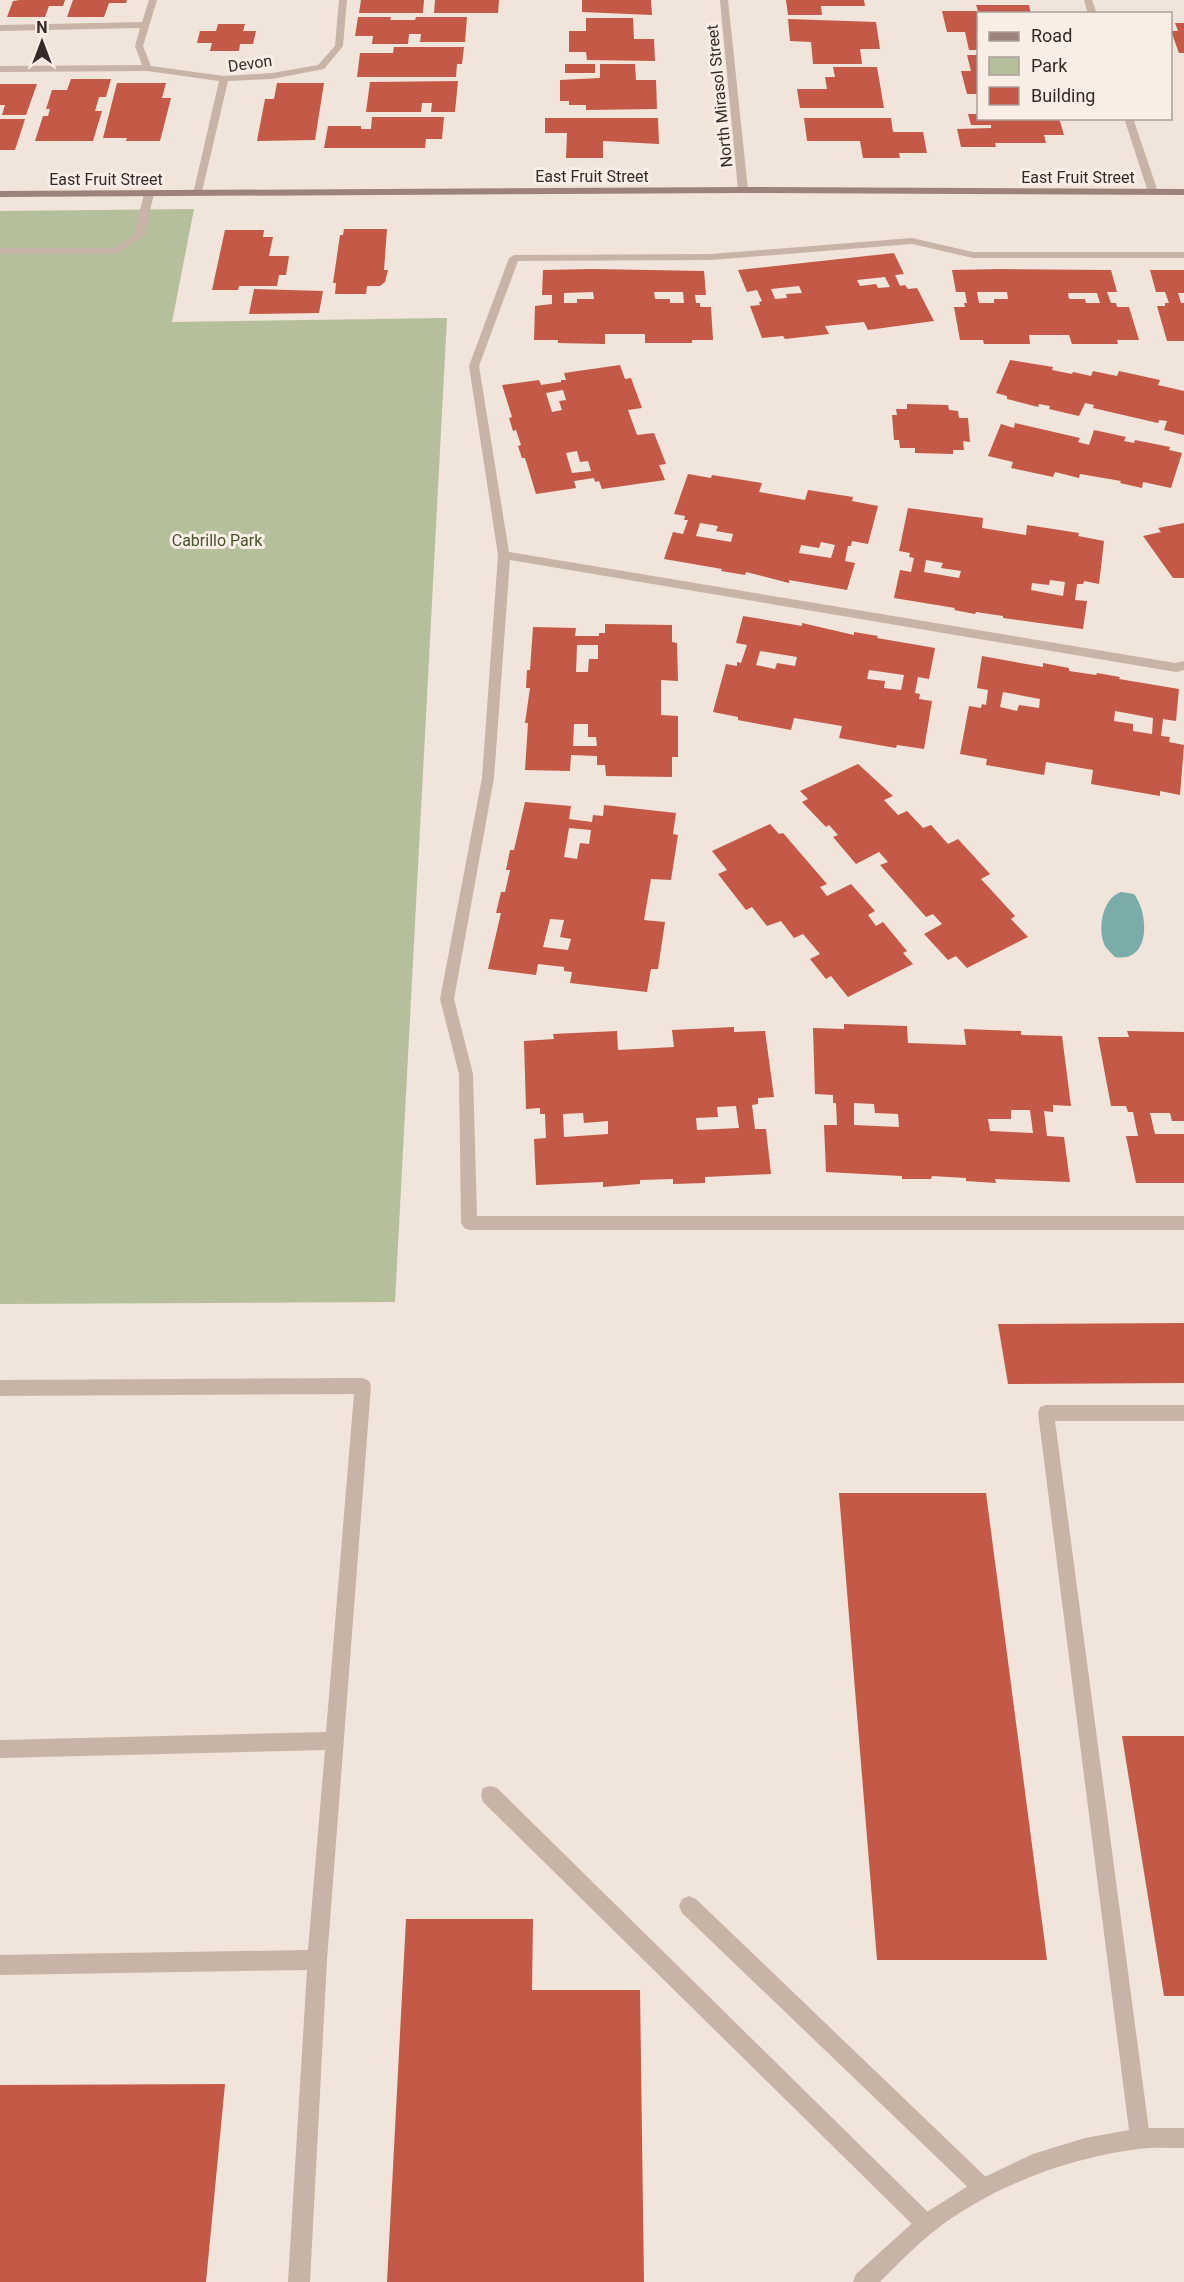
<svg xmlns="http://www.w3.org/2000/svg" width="1184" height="2282" font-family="Roboto,sans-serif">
<rect width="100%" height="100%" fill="#f1e4da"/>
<path fill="#b6bf9b" d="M194 209 172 322 447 318 395 1302 0 1304V211Z"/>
<path fill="#7aadaa" d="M1121 892 1134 894C1149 914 1151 963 1115 957 1112 954 1108 950 1105 946 1097 930 1102 898 1121 892Z"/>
<g fill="#c35946" fill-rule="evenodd">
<path d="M20 0H65L63 6H49L45 17H7L13 1Z"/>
<path d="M73 0H127L126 3H109L104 17H67Z"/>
<path d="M361 0H424L423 13H359Z"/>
<path d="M435 0H499L498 13H434Z"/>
<path d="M582 0H651L652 15 582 12Z"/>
<path d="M786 0H864L865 6H821L822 15H788Z"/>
<path d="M976 5H1029L1031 14H978V50H969L965 32H947L942 11H978Z"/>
<path d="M358 17H391L390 20H415L416 17H467L465 42H420L421 34H409L408 44H372L373 36H355Z"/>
<path d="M586 18H633L634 39H654L655 61 587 60 586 52H569V31H586Z"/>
<path d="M788 19 876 22 880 49H860L862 64H813L811 42 790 41Z"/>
<path d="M1175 23H1184V53H1179L1171 31H1178Z"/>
<path d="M218 24H245L243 31H256L253 44H240L239 51H210L212 43H197L200 31H216Z"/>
<path d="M394 47H464L462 64H457L456 77H357L360 53H393Z"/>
<path d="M967 55H978V94H967L961 71H971Z"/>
<rect x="565" y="64" width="30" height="9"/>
<path d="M600 64H635L636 80H656L657 109 586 110V105H569V101H560V80L600 78Z"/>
<path d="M833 67H877L884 108H800L797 89H827L825 77H835Z"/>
<path d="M71 79H111L106 97H99L95 111H102L93 141H35L43 116H48L50 109H46L52 90H67Z"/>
<path d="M458 81 455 112H431L432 103H422L421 112H366L370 82Z"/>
<path d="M117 83H166L162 98H171L160 141H126L127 138H103Z"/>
<path d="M277 83H324L315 140 257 141 265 99H274Z"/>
<path d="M0 84H37L26 115H2L5 105H0Z"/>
<path d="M968 114H978V118H1059L1064 135H1044L1046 143H995L996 147H961L957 129 991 128V125H971Z"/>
<path d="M372 117H444L442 139H426L425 148H324L328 126H361V129H371Z"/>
<path d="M545 118H658L659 144 603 141V158H566L567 133H545Z"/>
<path d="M804 118H891L893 132H923L927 153H899L900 158H863L860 141H807Z"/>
<path d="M0 119H25L15 150H0Z"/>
<path d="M344 229H387L384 270H388L385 282 380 286H367L366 294H335L336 283H333L340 235H343Z"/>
<path d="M225 230H264L263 237H273L269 256H289L286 275H279L277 286H239L238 290H212Z"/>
<path d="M894 253 904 274 895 275 900 286 905 285 908 289 917 288 934 321 868 330 864 322 825 326 829 334 785 339 783 336 762 338 750 306 760 305 759 302 762 301 757 290 747 292 738 270ZM885 277 890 287 878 288 876 284 860 286 857 280ZM799 286 802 293 786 294 787 298 775 299 771 289Z"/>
<path d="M593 269 704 271 706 295H695L696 303H700V307H711L713 340H692V343H645V334H605V344L558 343V340H534L535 306 552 304V295H542L543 270ZM593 292 594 299H577V303H564V293ZM654 292H683L684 303H670V299H655Z"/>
<path d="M1002 269 1111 270 1117 292H1107L1111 303H1116L1117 307H1129L1139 340H1117L1118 344H1072L1069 335H1029L1030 344H984L983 340H960L954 307H965L964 303H967L965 292H956L952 270ZM977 292H1007L1008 299H994V303H979ZM1068 293H1097L1100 303H1086L1085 299H1069Z"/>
<path d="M1150 270H1184V293H1178L1181 303H1184V341H1167L1157 306H1165V303H1169L1165 292H1156Z"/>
<path d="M254 289 323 291 319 313 249 314Z"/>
<path d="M1010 360 1053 367 1052 370 1072 374 1073 372 1091 376 1093 371 1117 376 1119 371 1160 380 1158 385 1184 391V435L1164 430 1167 421 1159 420 1158 423 1093 408 1094 405 1085 403 1079 416 1049 409 1050 406 1039 404 1038 407 1007 399V396L996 393Z"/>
<path d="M620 365 625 379 631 378 642 408 628 410 637 435 654 433 666 464 659 465 665 480 602 489 599 481 595 482 594 478 574 481 576 488 536 494 525 458H522L518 446 521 445 516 430 513 431 509 418 512 417 502 385 539 380 541 385 561 382V380H566L564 373ZM563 390 566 400 559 401 562 410 552 412 546 393ZM577 451 580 462 588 461 591 471 572 473 566 453Z"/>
<path d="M907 404 948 405 949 410 958 411 959 418H968L970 442 963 441 964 450H953V454L915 453V448H900L899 440H894L892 415H897L896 409H907Z"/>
<path d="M1015 423 1080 438 1078 442 1089 445 1094 430 1126 437 1124 441 1134 443 1135 440 1170 447 1169 450 1182 453 1171 488 1143 482 1142 488 1120 483 1121 481 1080 474 1079 478 1055 472 1053 477 1011 468 1013 462 988 456 1001 424 1014 428Z"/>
<path d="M688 474 711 478 712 475 762 483 759 492 805 500 808 490 853 497 852 501 878 506 868 544 852 541 851 546H848L845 561 855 563 847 590 789 580V583L746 572 745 575 721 571 722 569 664 559 673 532 683 534 688 520H684L685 516 674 514ZM700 523 718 526 716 531 733 534 731 542 696 536ZM821 542 835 545 831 558 799 553 801 545 819 548Z"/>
<path d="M908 508 983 518 982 528 1026 535 1027 525 1079 533 1078 536 1104 541 1099 584 1084 581 1083 584H1077L1075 600 1087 601 1083 629 1003 618V616L976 612 975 614 954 610 955 608 894 598 900 570 911 572 914 558 909 557 910 553 899 551ZM926 560 943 563 941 568 961 571 959 578 924 572ZM1050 580 1065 582 1063 596 1031 590 1032 583 1049 585Z"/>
<path d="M1184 523V578H1173L1143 536 1161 532 1158 528Z"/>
<path d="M743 616 802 626V623L854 635V632L878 636 877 638 935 648 929 679 918 677 915 693 920 694 919 699 932 701 924 749 897 745 896 748 839 738 842 726 794 718 791 730 738 720V717L713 712 726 664 737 666V662L741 663 747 645 736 643ZM760 651 797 657 795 666 777 663 775 669 756 665ZM869 670 904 675 901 690 884 688 885 681 867 679Z"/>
<path d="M605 624 672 625V642L677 643 678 681 661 680V715L678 716V757H672V777L606 776 605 765H597V756L571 755 570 771 525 770 528 723H525L530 688H526L527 670H530L533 627 576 628 575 636H599V633H605ZM577 645H598V659H589L588 672H576ZM574 724H588V737H596L597 746H573Z"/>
<path d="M982 656 1043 667V663L1069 668V671L1096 675 1097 673 1120 677 1119 679 1179 689 1176 721 1163 719 1161 736 1170 737 1169 742 1184 745 1180 795 1160 791V796L1091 784 1093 770 1046 762 1044 775 986 765 987 759 960 754 969 706 981 708 982 704 986 705 988 690 977 688ZM1003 692 1040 699 1039 708 1019 705 1017 711 1000 707ZM1115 711 1153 718 1152 734 1133 731V724L1114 721Z"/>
<path d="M858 764 893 796 884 800 898 815 907 811 923 828 931 825 948 844 958 839 990 874 981 879 1015 916 1011 919 1028 937 967 968 956 956 948 960 924 934 942 924 933 914 926 917 880 865 888 862 879 852 856 864 833 837 838 835 829 825 826 827 802 802 808 799 800 791Z"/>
<path d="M525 802 571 806 569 819 592 822 593 815 603 816 604 805 676 813 673 834 678 835 671 880 651 879 644 920 665 922 658 969H651L647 992 570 983 572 972 564 971V967L538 964 536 975 488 969 501 913H496L501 892H505L510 870H506L510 850H514ZM569 828 591 830 589 844 580 843 577 859 564 857ZM550 919 564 920 560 937 571 939 568 950 543 947Z"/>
<path d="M770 824 779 834 783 833 827 884 820 887 827 896 851 884 875 911 868 915 876 926 883 922 907 951 903 953 913 964 848 997 831 976 826 979 810 959 820 954 803 934 794 938 781 921 767 926 752 907 746 910 718 874 727 870 712 851Z"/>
<path d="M844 1024 907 1026 908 1043 966 1045 964 1029 1021 1031V1035L1062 1036 1071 1106 1053 1105V1112L1044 1111 1047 1136 1064 1137 1070 1182 995 1179 996 1183 966 1181V1178L932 1176 931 1179H902V1176L826 1172 824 1125H837L836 1103H833V1095L815 1094 813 1028 844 1029ZM854 1103 874 1104 875 1113 898 1114 899 1127 854 1125ZM1011 1110H1030L1033 1133 990 1131 988 1119H1011Z"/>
<path d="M734 1027V1032L765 1031 774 1097 758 1098V1104L752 1105 755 1129H766L771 1174 705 1177V1183L673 1184V1179L640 1180V1184L603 1187V1182L536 1185 534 1139 546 1138 545 1114H540V1108L526 1109 524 1041 554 1039 553 1034 617 1031 618 1050 674 1047 672 1030ZM736 1106 739 1128 697 1130 696 1118 718 1117 717 1107ZM583 1113 584 1123 608 1121V1134L564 1137 563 1114Z"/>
<path d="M1127 1031 1184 1032V1121H1172L1170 1113H1150L1155 1134H1184V1183H1136L1126 1136H1138L1133 1112H1128L1126 1106H1111L1098 1037H1129Z"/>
<path d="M1184 1323V1383L1008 1384 998 1324Z"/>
<path d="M839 1493H986L1047 1960H877Z"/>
<path d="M1122 1736H1184V1996H1164Z"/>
<path d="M406 1919H533L532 1990H640L644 2282H387Z"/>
<path d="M225 2084 206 2282H0V2085Z"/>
</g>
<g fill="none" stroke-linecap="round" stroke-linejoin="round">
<g fill="#c8b3a7" fill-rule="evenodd">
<path d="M149 191 154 194 144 236 116 254H0V248H114L134 235 144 194Z"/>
<path d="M912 238 973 252H1184V258H973L912 244 711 260 518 261 479 366 509 552 1175 663 1184 661V670L1176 672 510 560 494 778 454 999 473 1074 477 1216H1184V1230H469L464 1228 461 1223 459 1074 440 999 482 778 498 555 469 366 509 258 514 255 711 254Z"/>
<path d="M363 1378 369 1381 371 1386 327 1960 310 2282H288L307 1970 0 1975V1955L308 1950 325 1750 0 1758V1740L326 1732 354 1394 0 1396V1380Z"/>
<path d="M1046 1405H1184V1421H1055L1150 2138 1147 2145 1140 2148 1133 2145 1130 2138 1038 1413 1040 1407Z"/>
<path d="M490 1786 497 1788 933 2217 937 2224 933 2231 926 2235 919 2231 483 1802 481 1795 483 1788Z"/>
<path d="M689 1896 696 1899 990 2181 993 2188 990 2195 983 2198 976 2195 682 1913 679 1906 682 1899Z"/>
</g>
<g fill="#c8b3a7" fill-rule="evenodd">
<path d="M149 0H157L143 46 151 66 224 76 272 73 318 65 335 46 339 0H347L343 46 324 69 272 79 228 81 201 196 193 194 219 81 147 71 0 72V66L142 65 135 46 140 28 0 31V25L142 22Z"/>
<path d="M720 0H728L748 190 743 193 738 190Z"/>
<path d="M1084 0H1092L1097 14H1088Z"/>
<path d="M1124 118H1133L1158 192 1156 194 1148 192Z"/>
<path d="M1140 2128H1184V2148C1169 2148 1153 2147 1138 2149 1067 2158 990 2187 933 2232 914 2247 897 2265 880 2282H853L856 2274 919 2217 976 2181 1033 2154 1085 2138Z"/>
</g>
<path fill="#9c8278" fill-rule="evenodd" d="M743 187 1184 189V195L743 193 0 197V191Z"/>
</g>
<g text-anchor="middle" stroke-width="6" stroke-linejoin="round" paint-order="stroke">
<g font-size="16" fill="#352a27" stroke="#f9eee6">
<text transform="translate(250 63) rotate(-8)" y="6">Devon</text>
<text transform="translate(719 96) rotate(-96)" y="6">North Mirasol Street</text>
<text x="592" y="182">East Fruit Street</text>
<text x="1078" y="183">East Fruit Street</text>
<text x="106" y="185">East Fruit Street</text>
</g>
<g font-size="16" fill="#48522c" stroke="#f9eee6">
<text x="217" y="546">Cabrillo Park</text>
</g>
</g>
<rect x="977" y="12" width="195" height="108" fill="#f9eee6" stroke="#aba09a" stroke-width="1.5"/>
<rect x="989" y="32" width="30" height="9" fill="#9c8278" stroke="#aba09a" stroke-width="1.5"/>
<text x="1031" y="42" font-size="18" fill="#352a27">Road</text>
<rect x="989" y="57" width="30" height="18" fill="#b6bf9b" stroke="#aba09a" stroke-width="1.5"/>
<text x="1031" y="72" font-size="18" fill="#352a27">Park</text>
<rect x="989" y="87" width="30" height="18" fill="#c35946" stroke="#aba09a" stroke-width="1.5"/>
<text x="1031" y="102" font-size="18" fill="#352a27">Building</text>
<g transform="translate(42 42)" stroke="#f9eee6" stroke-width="4.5" paint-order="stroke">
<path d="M0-4.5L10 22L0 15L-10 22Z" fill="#352a27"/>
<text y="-9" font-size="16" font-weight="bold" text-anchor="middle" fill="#352a27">N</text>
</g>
</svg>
